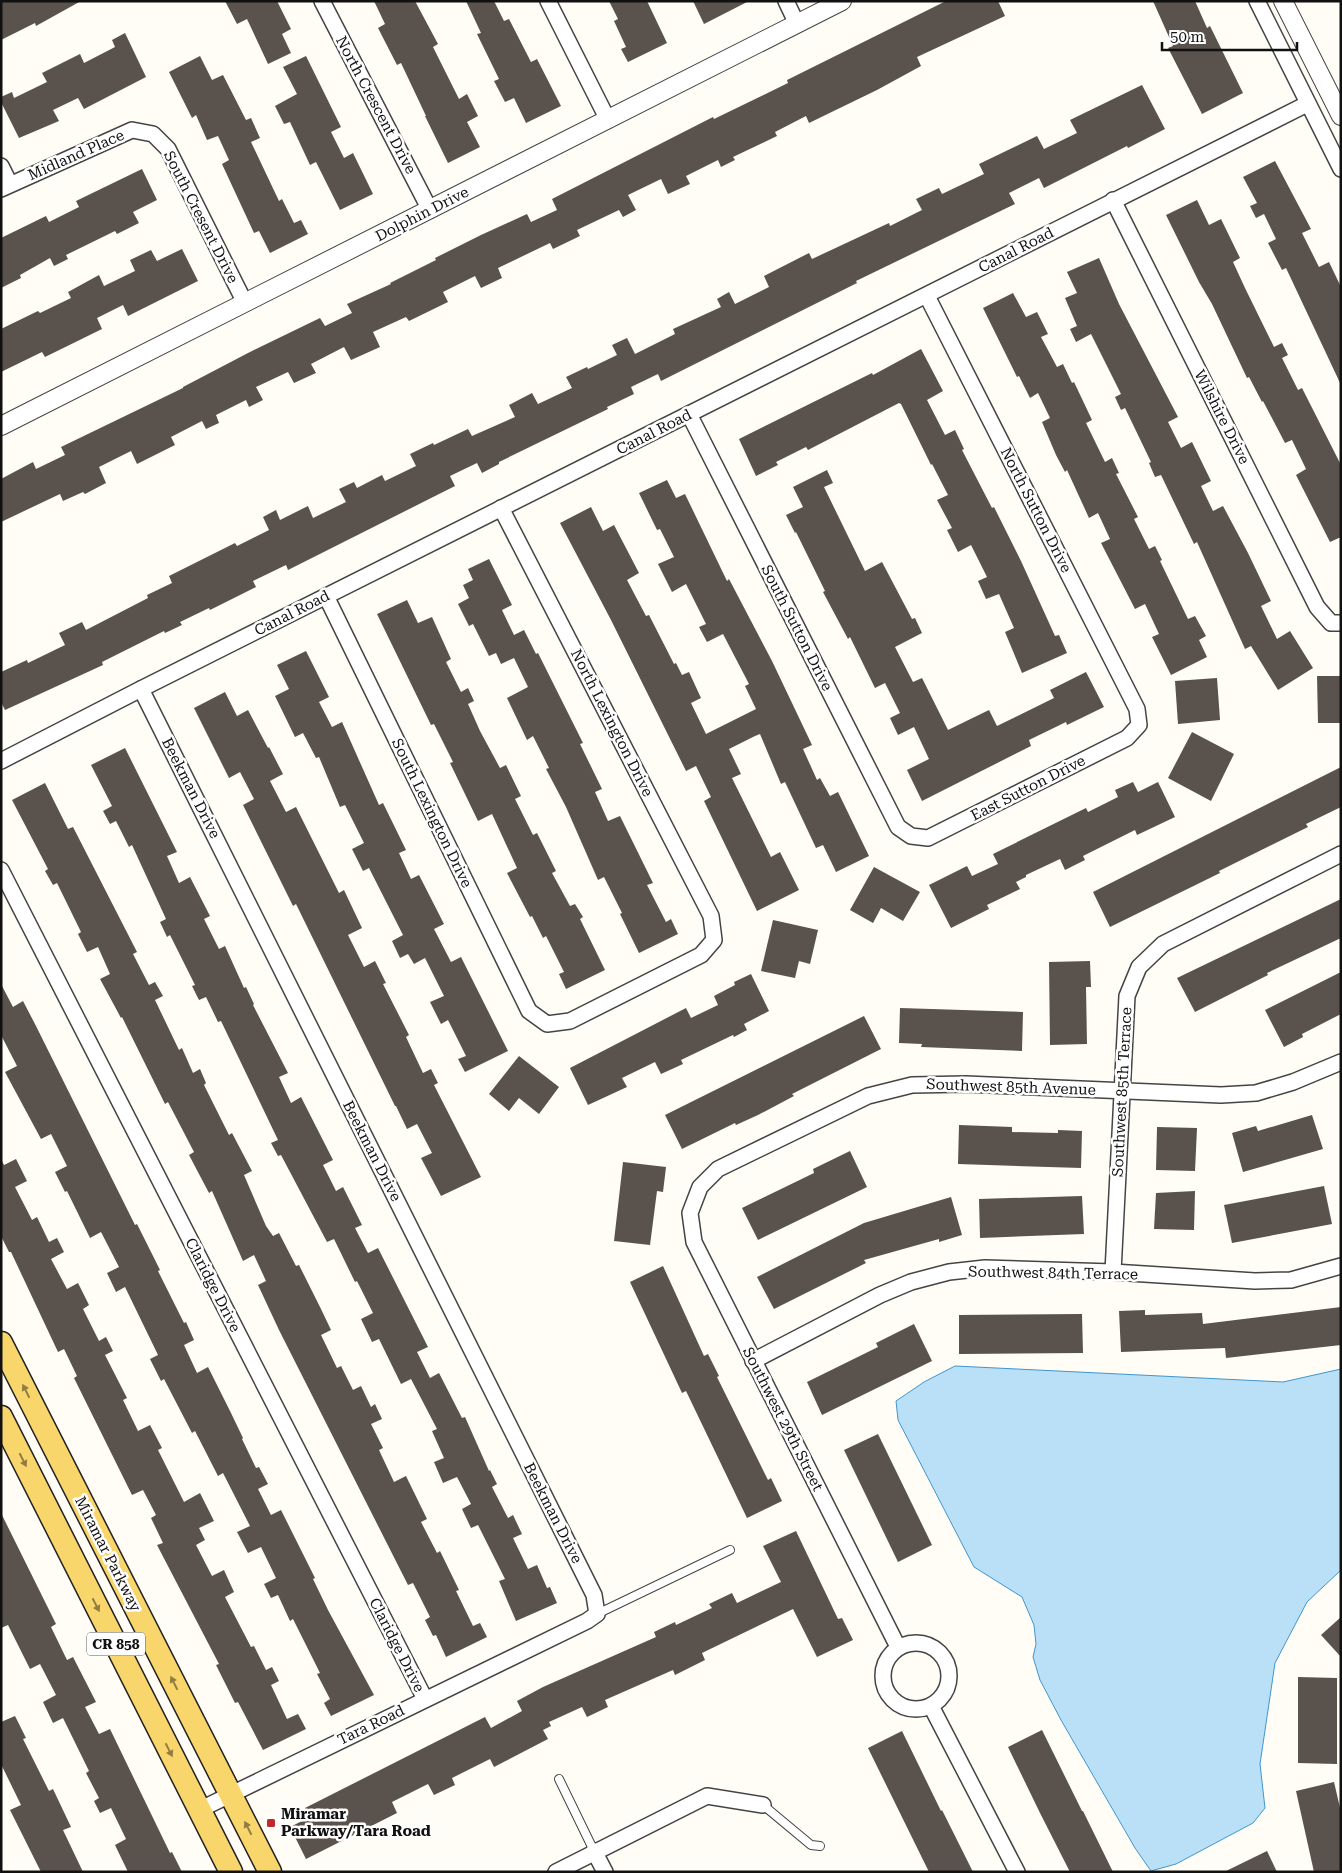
<svg xmlns="http://www.w3.org/2000/svg" width="1342" height="1873" font-family="'Roboto Serif',serif">
<rect width="100%" height="100%" fill="#fffdf5"/>
<path fill="#b9e0f7" stroke="#3f96cf" d="M955 1366 1283 1382 1341 1369V1570L1307 1602 1275 1663 1260 1764 1265 1808 1253 1823 1176 1864 1151 1871 1135 1848 1061 1720 1040 1680 1033 1657 1036 1644 1034 1625 1022 1597 974 1567 898 1420 896 1401 924 1382Z"/>
<g fill="#5a524d">
<path d="M1 1H81L36 26 35 23 1 40Z"/>
<path d="M225 1H277L291 29 282 34 291 53 268 64 247 19 237 24Z"/>
<path d="M374 1H415L438 44 433 47 459 99 467 94 478 116 467 122 480 147 448 163 425 116H426L401 63 397 65 378 28 385 24Z"/>
<path d="M466 1H494L504 21 509 19 531 62 537 59 561 106 526 123 514 98 505 102 494 81 499 79 477 34 481 33Z"/>
<path d="M609 1H647L667 43 628 62 621 49 626 47 614 21 618 19Z"/>
<path d="M693 1H749L704 24Z"/>
<path d="M946 1H998L1005 16 917 57 921 66 877 90 809 123 806 116 775 132 777 136 733 157 735 160 721 167 718 160 686 176 690 184 668 194 661 179 628 195 636 210 623 217 619 210 577 230 580 236 553 249 550 243 498 268 502 278 481 288 475 276 443 292 448 302 409 321 406 317 373 332 380 347 351 360 344 347 311 364 316 373 294 383 288 372 256 387 263 400 249 407 246 400 216 415 219 423 206 429 202 421 171 437 175 445 137 464 131 451 99 467 106 483 85 494 83 492 63 501 60 494 1 522V479L16 471 33 462 36 469 65 455 61 447 183 388V387L248 353 320 318 325 326 352 313 347 304 391 284 390 283 436 260 435 258 481 235 527 214 531 222 557 210 552 199 713 117 714 119 788 83 787 80Z"/>
<path d="M1153 1H1195L1207 28 1210 26 1243 93 1202 114 1168 48 1173 46Z"/>
<path d="M125 33 146 77 84 109 78 98 53 110 59 121 19 138 1 102V97L12 92 14 98 47 82 42 73 80 54 84 63 115 47 112 40Z"/>
<path d="M200 56 212 80 223 75 246 120 251 118 260 138 251 142 279 201 282 199 294 223 301 220 308 234 270 253 259 231 254 233 222 164 229 160 218 136 207 140 196 115 192 118 169 72Z"/>
<path d="M306 56 341 127 331 132 344 158 353 153 373 194 340 210 316 162 310 165 290 122 284 124 275 106 297 94 283 67Z"/>
<path d="M1142 85 1165 129 1128 148 1127 146 1044 188 1039 178 1009 193 1015 204 856 281 857 283 661 381 658 374 631 387 634 394 607 407 608 409 499 462V464L482 473 477 463 450 476 455 486 288 570 286 565 253 581 256 587 210 610 209 608 180 622 182 625 165 633 164 631 102 662 103 665 5 710 1 702V672L27 660 28 663 65 645 59 633 82 622 86 630 148 598 147 595 172 583 169 576 235 543 237 546 269 530 263 517 276 510 280 520 308 506 313 518 346 502 339 489 354 482 357 488 382 475 385 481 416 466 410 454 433 443 434 445 468 429 472 436 515 417 509 405 532 393 538 404 572 388 566 377 587 367 588 369 617 355 612 345 627 338 635 354 675 334 673 329 721 307 717 299 729 292 735 304 769 287 764 276 809 253 812 259 889 223 890 226 922 210 916 199 939 188 942 194 984 174 979 164 1037 136 1044 149 1077 133 1070 120Z"/>
<path d="M1275 161 1311 229 1302 233 1319 267 1329 262 1341 287V385L1286 268 1282 270 1268 243 1276 239 1264 214 1256 218 1250 206 1257 203 1243 177Z"/>
<path d="M142 169 157 200 133 212 139 223 117 234 115 231 66 255 68 259 54 266 50 258 20 275 21 278 1 288V238L46 216 49 222 79 207 76 201Z"/>
<path d="M1197 200 1209 225 1221 219 1240 258 1233 262 1245 288 1274 347 1282 343 1288 355 1282 358 1298 390 1302 388 1341 465V537L1330 542 1296 475 1306 469 1292 440 1285 443 1263 401 1262 402 1249 377 1247 378 1212 304 1199 282 1166 215Z"/>
<path d="M182 249 198 281 128 316 123 305 97 318 102 329 45 357 42 352 1 372V329L38 311 40 313 71 298 68 292 99 275 104 286 135 271 130 260 151 250 157 261Z"/>
<path d="M1099 258 1119 304 1178 417 1168 422 1181 448 1192 442 1211 481 1201 486 1213 511 1223 506 1248 553 1271 601 1261 606 1277 639 1290 631 1313 668 1278 690 1251 646 1245 649 1197 542 1194 544 1161 475 1155 477 1149 463 1151 462 1125 408 1121 410 1115 397 1121 394 1091 334 1076 342 1070 329 1077 326 1065 298 1077 293 1067 272Z"/>
<path d="M1013 293 1026 317 1037 312 1048 334 1041 337 1057 367 1063 364 1072 383 1074 382 1092 420 1086 423 1105 462 1112 458 1119 473 1116 474 1138 517 1134 519 1149 549 1155 546 1162 560 1160 561 1188 619 1195 616 1206 636 1199 640 1207 657 1171 675 1152 637 1159 634 1145 604 1135 609 1101 543 1110 539 1098 513 1089 518 1067 470 1065 472 1056 455 1042 422 1050 418 1038 393 1030 398 1019 376 1017 377 983 308Z"/>
<path d="M921 349 943 391 927 400 945 435 955 430 964 449 962 450 992 508 994 507 1021 561 1055 636 1059 635 1067 653 1022 673 1005 632 1014 628 999 594 986 599 978 581 987 577 971 545 958 552 947 530 952 528 937 500 948 495 932 464 931 465 901 404 899 403 808 450 806 447 776 462 778 465 756 476 739 439 872 373 873 375Z"/>
<path d="M827 470 833 483 824 487 865 571 882 562 912 619 915 618 922 633 895 647 913 682 922 678 948 730 989 710 997 726 1054 698 1050 690 1086 672 1104 707 1067 725 1066 722 1029 740 1031 746 922 801 907 770 929 759 914 727 898 735 890 718 900 713 885 683 875 688 850 637 848 639 823 592 825 591 796 532 795 533 786 515 803 507 793 487Z"/>
<path d="M667 480 676 498 685 494 727 581 729 579 772 661 812 745 803 749 817 780 820 778 830 796 838 792 869 856 836 872 823 845 816 848 785 782 781 784 760 734 755 736 729 749 741 774 732 778 771 857 780 852 799 890 757 911 704 801 711 797 696 766 686 771 611 620 560 523 591 507 603 531 614 525 639 573 627 580 646 616 649 615 674 664 676 663 682 675 689 672 701 698 691 703 706 734 756 709 745 686 749 684 723 634 707 642 699 627 706 624 686 584 672 592 658 564 674 557 660 529 657 530 639 493Z"/>
<path d="M489 559 512 605 502 610 514 635 524 630 536 654 538 653 583 743 580 744 602 789 595 792 608 821 620 816 653 883 647 885 666 922 671 919 678 934 639 953 620 914 622 913 604 877 598 880 566 807 546 769 549 768 533 736 527 740 507 698 528 687 514 658 501 664 496 653 489 656 473 624 469 626 458 604 469 598 463 585 473 580 468 569Z"/>
<path d="M407 600 418 623 432 617 451 659 446 662 461 692 468 688 474 701 468 704 480 731 500 768 506 765 521 796 515 799 533 835 537 833 556 871 552 873 570 906 575 904 583 917 580 919 605 970 566 989 559 974 564 972 546 936 543 938 532 916 530 917 507 873 517 868 492 814 478 821 450 763 453 762 434 724 431 725 377 614Z"/>
<path d="M306 651 329 697 319 702 332 727 342 722 379 805 383 803 406 850 399 853 411 879 419 875 444 924 434 929 451 962 461 957 508 1051 465 1072 458 1059 466 1056 448 1020 441 1024 430 1002 444 996 425 958 414 964 408 954 400 958 392 941 403 935 369 868 363 871 352 849 364 843 345 805 340 807 319 757 316 758 303 733 295 737 275 696 289 689 277 665Z"/>
<path d="M1317 676H1341V723H1318Z"/>
<path d="M1217 678 1220 720 1178 724 1175 681Z"/>
<path d="M225 692 237 716 248 710 268 748 269 747 283 774 270 781 286 812 296 807 339 893 344 890 362 928 348 935 364 967 375 961 386 983 383 984 409 1035 406 1037 423 1073 431 1069 438 1083 434 1085 481 1177 441 1196 421 1158 432 1153 417 1124 407 1129 396 1106H395L296 904 293 906 243 805 254 799 240 772 229 778 194 708Z"/>
<path d="M1192 732 1234 754 1211 801 1168 778Z"/>
<path d="M125 748 177 852 167 856 179 883 190 877 210 916 204 919 219 949 225 946 244 988 246 987 254 1004 253 1005 288 1073 279 1077 291 1103 301 1097 333 1160 323 1165 336 1191 343 1187 362 1225 355 1228 368 1253 378 1248 428 1347 417 1352 430 1378 439 1373 462 1418 465 1417 489 1471 490 1470 497 1484 492 1487 508 1518 513 1515 522 1534 513 1538 528 1569 537 1565 547 1588 550 1587 557 1603 516 1621 499 1581 505 1579 478 1525 471 1528 462 1509 471 1504 457 1477 443 1483 434 1462 444 1458 432 1431 437 1429 411 1379 401 1384 379 1339 372 1342 361 1319 373 1313 357 1281 355 1282 334 1239 327 1242 281 1155 278 1156 271 1143 278 1140 221 1021 218 1022 206 997 199 1000 192 986 195 985 170 935 167 937 160 922 166 919 132 845 129 847 116 821 110 824 103 811 112 806 91 765Z"/>
<path d="M1341 767V807L1306 824 1308 827 1219 871 1220 873 1110 927 1093 892Z"/>
<path d="M1133 782 1138 792 1158 782 1175 817 1137 835 1135 830 1083 856 1085 860 1065 870 1060 859 1026 875V877L1016 882 1020 889 987 905 989 909 951 928 929 885 967 866 972 876 998 864 993 854 1086 808 1088 812 1118 797 1115 790Z"/>
<path d="M45 783 68 829 73 827 137 952 133 954 149 985 155 982 163 996 155 1000 179 1050 182 1048 193 1073 200 1069 206 1083 204 1085 229 1135 232 1133 252 1171 244 1175 266 1226 273 1236 279 1233 296 1266 299 1265 321 1309 331 1330 321 1335 337 1368 341 1366 353 1390 361 1386 371 1407 375 1404 382 1419 371 1424 383 1448 379 1450 394 1482 406 1476 427 1519 421 1522 437 1553 440 1551 459 1590 456 1591 473 1626 480 1623 487 1637 446 1657 436 1635 433 1636 425 1620 430 1617 413 1583 408 1585 279 1330 258 1285 266 1281 254 1255 243 1261 212 1191 209 1193 189 1155 194 1152 168 1102 165 1104 122 1017 121 1018 100 979 110 974 98 947 87 952 78 934 81 932 57 883 53 885 45 871 48 869 12 800Z"/>
<path d="M874 867 920 892 903 921 881 908 873 923 850 910Z"/>
<path d="M1341 899V938L1267 973 1268 975 1195 1012 1177 978Z"/>
<path d="M773 920 818 930 810 964 799 961 795 978 761 971Z"/>
<path d="M1090 961 1091 987H1086L1087 1044 1050 1045 1049 962Z"/>
<path d="M1341 972V1014L1302 1034 1303 1037 1284 1047 1265 1010Z"/>
<path d="M751 974 769 1011 744 1024 747 1030 734 1037 733 1035 681 1060 683 1064 661 1074 655 1062 622 1078 627 1087 588 1105 570 1068 686 1008 691 1018 718 1005 714 996 735 985 734 982Z"/>
<path d="M1 984 13 1007 23 1001 36 1026 135 1225 137 1224 160 1270 158 1271 184 1323 186 1322 194 1340 184 1345 197 1373 208 1367 231 1413 243 1438 242 1439 256 1468 259 1467 268 1484 258 1489 271 1515 281 1510 315 1578 313 1579 328 1610 374 1695 331 1716 324 1703 330 1699 317 1674 320 1673 293 1619 290 1621 278 1595 271 1598 264 1584 276 1578 261 1547 248 1553 237 1532 250 1526 223 1473 218 1476 195 1431 192 1433 164 1379 161 1381 150 1359 158 1355 125 1287 116 1292 107 1273 119 1267 101 1232 90 1238 67 1191 65 1192 55 1172 67 1166 51 1134 41 1139 5 1072 17 1066 1 1035Z"/>
<path d="M900 1008 1023 1012 1022 1051 921 1047 922 1044 899 1043Z"/>
<path d="M864 1016 881 1049 792 1094 794 1096 758 1115 736 1125 735 1123 682 1149 665 1115Z"/>
<path d="M519 1056 559 1087 539 1114 519 1098 509 1111 489 1094Z"/>
<path d="M1312 1115 1323 1149 1243 1172 1232 1133 1256 1126 1258 1131Z"/>
<path d="M959 1125 1012 1127V1132L1058 1133V1130L1082 1131 1081 1168 958 1164Z"/>
<path d="M1157 1127 1197 1128 1195 1171 1156 1170Z"/>
<path d="M850 1151 867 1187 758 1240 742 1208 814 1173 813 1169Z"/>
<path d="M1 1159 4 1165 16 1159 27 1181 15 1187 32 1220 37 1217 49 1242 57 1238 64 1252 51 1259 67 1289 78 1283 89 1305 83 1309 99 1341 106 1337 113 1351 105 1355 127 1398 123 1400 138 1431 150 1425 162 1448 158 1450 184 1502 200 1493 214 1521 199 1528 205 1540 196 1545 212 1576 224 1570 234 1592 225 1597 251 1647 254 1646 266 1670 272 1667 279 1681 271 1685 287 1719 298 1714 306 1729 263 1750 238 1702 235 1703 216 1665 219 1664 157 1545 163 1543 151 1518 156 1515 143 1490 132 1495 74 1378 77 1376 64 1349 58 1352 11 1252H9L1 1236Z"/>
<path d="M623 1162 666 1167 663 1192 657 1191 650 1245 614 1241Z"/>
<path d="M1324 1186 1332 1224 1232 1243 1224 1205Z"/>
<path d="M1195 1191 1194 1230 1154 1229 1156 1193Z"/>
<path d="M1082 1196 1084 1234 980 1238 979 1199Z"/>
<path d="M951 1197 962 1235 939 1242V1239L864 1260 866 1263 774 1309 757 1277 864 1223Z"/>
<path d="M663 1266 704 1356 708 1354 719 1376 717 1377 768 1480 771 1478 782 1501 747 1518 686 1391 682 1393 630 1282Z"/>
<path d="M1341 1307V1345L1226 1358 1225 1348 1121 1352 1119 1311 1145 1310V1315L1202 1313 1203 1324Z"/>
<path d="M1082 1314 1083 1353 959 1354V1315Z"/>
<path d="M914 1324 932 1361 822 1415 807 1382 878 1347 876 1343Z"/>
<path d="M878 1434 932 1545 898 1562 844 1450Z"/>
<path d="M1 1513 56 1624 51 1627 67 1660 73 1657 96 1702 85 1707 99 1734 110 1729 170 1853 172 1852 182 1872H128L115 1845 126 1839 111 1808 100 1813 94 1801 99 1798 86 1773 89 1771 63 1718 53 1723 43 1702 56 1695 40 1664 30 1669 8 1625 1 1628Z"/>
<path d="M796 1531 838 1619 842 1618 853 1640 817 1657 793 1609 702 1653 705 1660 675 1675 673 1670 605 1700 608 1707 587 1717 582 1707 549 1722 551 1726 543 1730 548 1739 494 1767 490 1759 452 1778 455 1785 434 1795 428 1784 392 1802 397 1813 306 1859 290 1827 310 1817 305 1808 485 1717 491 1728 522 1711 517 1701 543 1687 656 1637 654 1632 675 1622 676 1625 712 1608 709 1604 732 1593 737 1603 781 1582 763 1546Z"/>
<path d="M1341 1617V1657L1321 1635Z"/>
<path d="M1298 1677 1337 1678V1764L1298 1763Z"/>
<path d="M15 1716 26 1738 23 1739 49 1791 53 1789 71 1827 63 1830 83 1872H41L10 1810 21 1805 1 1764V1722Z"/>
<path d="M1042 1730 1082 1811H1083L1113 1872H1070L1040 1813 1008 1747Z"/>
<path d="M902 1731 941 1811 942 1810 973 1872H929L868 1748Z"/>
<path d="M1334 1782 1341 1812V1872H1314L1296 1791Z"/>
<path d="M1267 1851 1277 1872H1224Z"/>
</g>
<g fill="none" stroke-linecap="round" stroke-linejoin="round">
<defs>
<g id="service">
<path d="M597 1614 730 1550"/>
<path d="M559 1779 594 1851"/>
<path d="M763 1805 811 1845 820 1846"/>
</g>
<g id="minor">
<path d="M322 1 430 210"/>
<path d="M548 1 608 120"/>
<path d="M786 1 797 24"/>
<path d="M1257 1 1341 169"/>
<path d="M1 166 10 184"/>
<path d="M1 189 132 130 153 134 168 149 245 303"/>
<path d="M1113 200 1317 607 1331 623H1341"/>
<path d="M689 414 898 827 911 836 928 838 1127 738 1139 725 1137 709 927 296"/>
<path d="M326 596 529 1011 547 1024 570 1021 701 955 714 940 711 916 501 508"/>
<path d="M141 689 594 1595 597 1614 587 1621 199 1810"/>
<path d="M1 761 141 689 1307 104"/>
<path d="M1 870 425 1699"/>
<path d="M1113 1272 1127 996 1139 967 1163 944 1341 854"/>
<path d="M753 1361 880 1295 911 1282 949 1272 985 1268 1113 1272 1255 1281 1291 1280 1341 1266"/>
<circle cx="916" cy="1676" r="33"/>
<path d="M898 1647 694 1242 690 1213 700 1187 718 1169 868 1096 912 1085 966 1084 1221 1095 1256 1093 1293 1082 1341 1062"/>
<path d="M931 1706 1017 1872"/>
<path d="M594 1851 605 1872"/>
<path d="M556 1872 707 1796 763 1805"/>
</g>
<g id="tertiary">
<path d="M1283 1 1341 116"/>
<path d="M1 426 842 1"/>
</g>
<g id="primary">
<path d="M1 1343 270 1872"/>
<path d="M1 1417 231 1872"/>
</g>
</defs>
<use href="#service" stroke="#444" stroke-width="10"/>
<use href="#minor" stroke="#444" stroke-width="18"/>
<use href="#tertiary" stroke="#444" stroke-width="20"/>
<use href="#primary" stroke="#222" stroke-width="25"/>
<use href="#service" stroke="#fff" stroke-width="8"/>
<use href="#minor" stroke="#fff" stroke-width="15"/>
<use href="#tertiary" stroke="#fff" stroke-width="18"/>
<use href="#primary" stroke="#f9d66b" stroke-width="22"/>
</g>
<defs><path id="oneway-solid" d="M-6-.8H1V-3.2L6.5 0L1 3.2V.8H-6Z" transform="scale(1.25)"/></defs>
<g fill="#917d42">
<use href="#oneway-solid" transform="translate(26 1391) rotate(-117)"/>
<use href="#oneway-solid" transform="translate(23 1460) rotate(63)"/>
<use href="#oneway-solid" transform="translate(96 1605) rotate(63)"/>
<use href="#oneway-solid" transform="translate(174 1683) rotate(-117)"/>
<use href="#oneway-solid" transform="translate(169 1750) rotate(63)"/>
<use href="#oneway-solid" transform="translate(248 1828) rotate(-117)"/>
</g>
<rect fill="#c4262e" stroke="#fff" stroke-width="2" x="266" y="1818" width="10" height="10" rx="2.5"/>
<g text-anchor="middle" stroke-width="5" stroke-linejoin="round" paint-order="stroke">
<rect fill="#fff" stroke="#585858" stroke-width="1" x="87" y="1632.5" width="58" height="23" rx="4"/>
<g font-size="14" font-weight="bold" fill="#111">
<text x="116" y="1649">CR 858</text>
</g>
<g font-size="15" fill="#111" stroke="#fff">
<text transform="translate(376 105) rotate(62)" y="5">North Crescent Drive</text>
<text transform="translate(76 155) rotate(-24)" y="5">Midland Place</text>
<text transform="translate(422 214) rotate(-27)" y="5">Dolphin Drive</text>
<text transform="translate(201 217) rotate(63)" y="5">South Cresent Drive</text>
<text transform="translate(1016 250) rotate(-27)" y="5">Canal Road</text>
<text transform="translate(1222 417) rotate(63)" y="5">Wilshire Drive</text>
<text transform="translate(654 432) rotate(-27)" y="5">Canal Road</text>
<text transform="translate(1036 510) rotate(63)" y="5">North Sutton Drive</text>
<text transform="translate(292 613) rotate(-27)" y="5">Canal Road</text>
<text transform="translate(797 628) rotate(63)" y="5">South Sutton Drive</text>
<text transform="translate(612 723) rotate(63)" y="5">North Lexington Drive</text>
<text transform="translate(191 788) rotate(63)" y="5">Beekman Drive</text>
<text transform="translate(1028 788) rotate(-27)" y="5">East Sutton Drive</text>
<text transform="translate(432 813) rotate(64)" y="5">South Lexington Drive</text>
<text transform="translate(1011 1087) rotate(2)" y="5">Southwest 85th Avenue</text>
<text transform="translate(1122 1092) rotate(-87)" y="5">Southwest 85th Terrace</text>
<text transform="translate(372 1151) rotate(63)" y="5">Beekman Drive</text>
<text transform="translate(1053 1273) rotate(1)" y="5">Southwest 84th Terrace</text>
<text transform="translate(213 1285) rotate(63)" y="5">Claridge Drive</text>
<text transform="translate(783 1419) rotate(63)" y="5">Southwest 29th Street</text>
<text transform="translate(553 1513) rotate(63)" y="5">Beekman Drive</text>
<text transform="translate(108 1554) rotate(63)" y="5">Miramar Parkway</text>
<text transform="translate(397 1645) rotate(63)" y="5">Claridge Drive</text>
<text transform="translate(371 1725) rotate(-26)" y="5">Tara Road</text>
</g>
<g font-size="15" font-weight="bold" fill="#111" stroke="#fff" text-anchor="start">
<text x="281" y="1819">Miramar<tspan x="281" dy="17">Parkway/Tara Road</tspan></text>
</g>
</g>
<rect width="1342" height="1873" fill="none" stroke="#111111" stroke-width="5"/>
<path d="M1162 42v8h135v-8" fill="none" stroke="#111111" stroke-width="2.5"/>
<text x="1170" y="42" font-size="15" fill="#111111" stroke="#ffffff" stroke-width="4" paint-order="stroke">50 m</text>
</svg>
